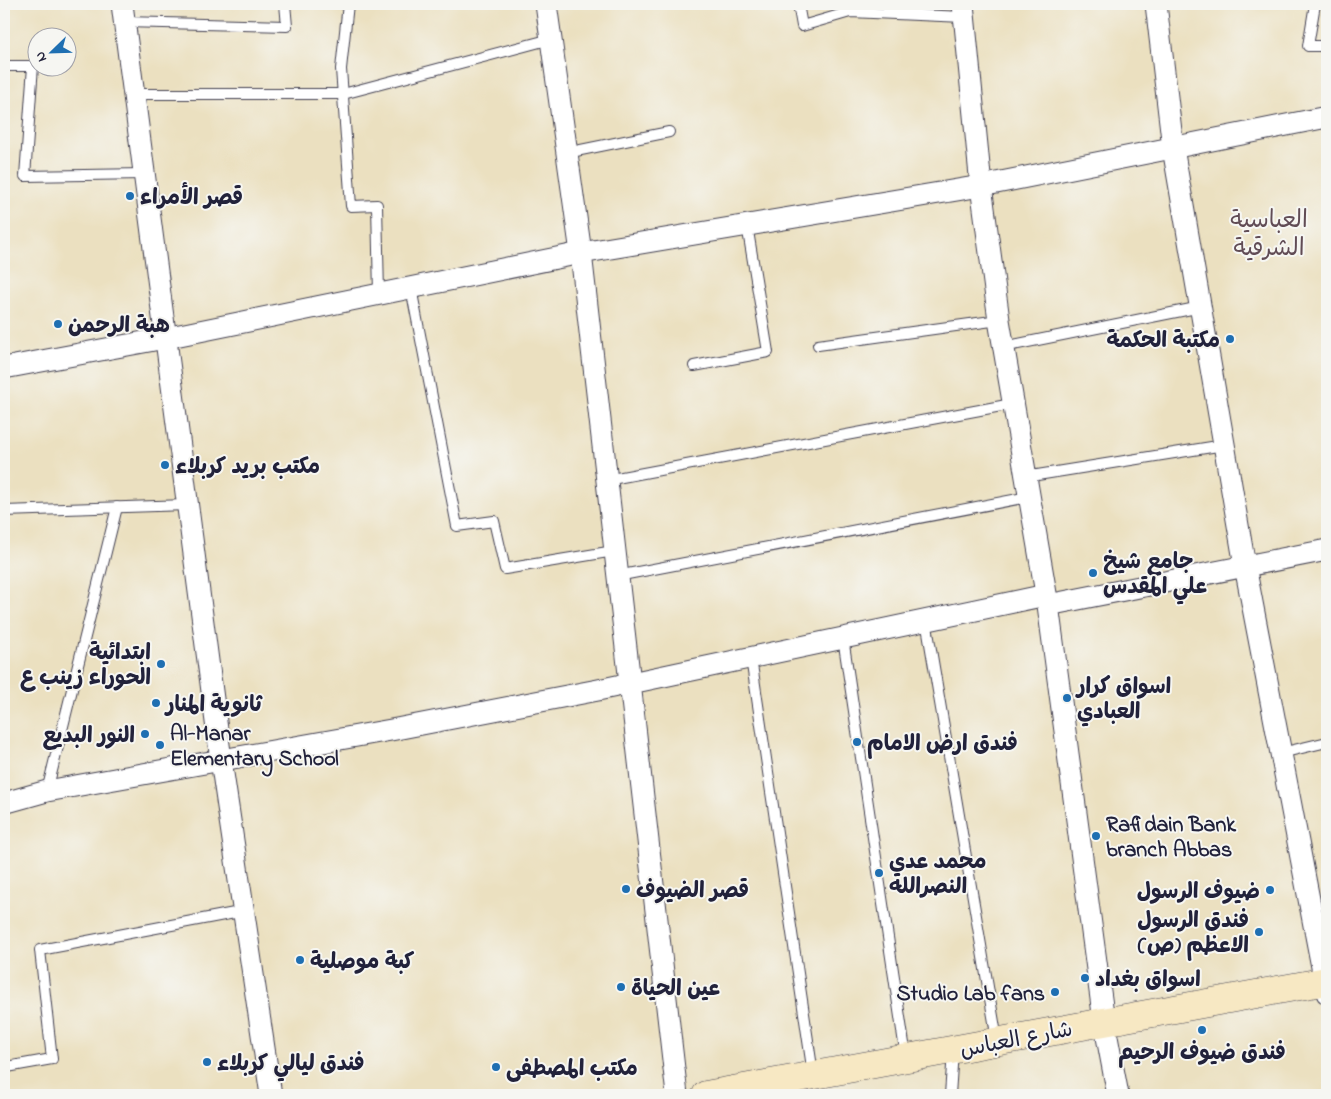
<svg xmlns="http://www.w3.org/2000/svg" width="1331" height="1099" font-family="'Indie Flower','Playpen Sans Arabic',sans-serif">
<rect width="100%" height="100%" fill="#f6f6f2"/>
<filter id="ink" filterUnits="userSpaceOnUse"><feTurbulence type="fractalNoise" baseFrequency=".02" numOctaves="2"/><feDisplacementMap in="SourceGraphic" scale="10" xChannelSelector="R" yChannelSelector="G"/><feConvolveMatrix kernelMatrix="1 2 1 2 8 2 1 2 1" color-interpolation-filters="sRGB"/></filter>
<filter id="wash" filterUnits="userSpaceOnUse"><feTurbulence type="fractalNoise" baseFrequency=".0096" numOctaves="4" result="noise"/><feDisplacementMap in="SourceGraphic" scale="20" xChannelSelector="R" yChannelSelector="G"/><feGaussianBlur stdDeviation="1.12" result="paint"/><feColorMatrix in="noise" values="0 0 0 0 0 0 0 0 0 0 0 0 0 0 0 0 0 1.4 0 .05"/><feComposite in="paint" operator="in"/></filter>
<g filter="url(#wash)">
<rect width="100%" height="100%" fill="#ebe0c0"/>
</g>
<g filter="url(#ink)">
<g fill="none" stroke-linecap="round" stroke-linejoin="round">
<defs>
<g id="lane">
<path d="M348 4 341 69 351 206 377 205 379 294"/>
<path d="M798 4 802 26 850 12 964 17"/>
<path d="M1315 4 1308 46H1327"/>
<path d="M124 22 287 26 285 4"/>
<path d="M4 66H33L25 176 144 174"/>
<path d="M134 94H343L551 39"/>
<path d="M566 153 669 132"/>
<path d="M411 288 457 526 494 521 505 569 614 551"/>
<path d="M818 345 999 320"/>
<path d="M1003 347 1201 307"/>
<path d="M694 366 768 352 747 225"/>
<path d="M1025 477 1224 445"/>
<path d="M606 480 1012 404"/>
<path d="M4 511 187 505"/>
<path d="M617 576 1028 497"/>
<path d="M926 620 997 1040"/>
<path d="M843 638 906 1057"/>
<path d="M751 658 813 1074"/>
<path d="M1281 753 1327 742"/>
<path d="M47 791 117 507"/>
<path d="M7 1067 52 1059 40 950 245 911"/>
<path d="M950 1095 953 1051"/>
</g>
<g id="street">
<path d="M122 4 221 760 271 1095"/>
<path d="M546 4 581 253 677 1095"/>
<path d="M963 4 981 186 999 320 1048 605 1104 1021 1118 1095"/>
<path d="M1156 4 1173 148 1245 566 1327 993"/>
<path d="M4 368 165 338 581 253 981 186 1327 117"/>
<path d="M1048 605 1327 550"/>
<path d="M4 803 47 791 391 730 598 690 1046 595"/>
</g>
<path id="secondary" d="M706 1095 1327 981"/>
</defs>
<use href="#lane" stroke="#403e4f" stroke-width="12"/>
<use href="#street" stroke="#403e4f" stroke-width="23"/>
<use href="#secondary" stroke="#403e4f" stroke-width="29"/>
<use href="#lane" stroke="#fff" stroke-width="10"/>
<use href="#street" stroke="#fff" stroke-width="21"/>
<use href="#secondary" stroke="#f7e8c3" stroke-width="28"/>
</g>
</g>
<g fill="#1f6fb2" stroke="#f6f6f2" stroke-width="2">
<circle cx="130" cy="196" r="5"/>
<circle cx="58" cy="324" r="5"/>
<circle cx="1230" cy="339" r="5"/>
<circle cx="165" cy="465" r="5"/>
<circle cx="1093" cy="573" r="5"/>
<circle cx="161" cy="664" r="5"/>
<circle cx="1067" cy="698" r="5"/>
<circle cx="156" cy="703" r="5"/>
<circle cx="145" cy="734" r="5"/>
<circle cx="857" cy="742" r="5"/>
<circle cx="160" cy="745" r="5"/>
<circle cx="1096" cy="836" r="5"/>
<circle cx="879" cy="873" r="5"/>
<circle cx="626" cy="889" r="5"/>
<circle cx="1270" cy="890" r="5"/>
<circle cx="1259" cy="932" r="5"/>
<circle cx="300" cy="960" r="5"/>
<circle cx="1085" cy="978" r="5"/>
<circle cx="621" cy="987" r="5"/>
<circle cx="1055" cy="992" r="5"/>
<circle cx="1202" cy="1030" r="5"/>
<circle cx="207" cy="1062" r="5"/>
<circle cx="496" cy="1067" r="5"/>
</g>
<g text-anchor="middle" stroke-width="4" stroke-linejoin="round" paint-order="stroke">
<g font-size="22" font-weight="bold" fill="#22223b" stroke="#f6f6f2" text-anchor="start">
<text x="140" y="204">قصر الأمراء</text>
<text x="68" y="332">هبة الرحمن</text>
<text x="1220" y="347" text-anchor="end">مكتبة الحكمة</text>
<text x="175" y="473">مكتب بريد كربلاء</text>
<text x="1103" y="568">جامع شيخ<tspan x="1103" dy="25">علي المقدس</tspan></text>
<text x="151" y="659" text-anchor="end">ابتدائية<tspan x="151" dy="25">الحوراء زينب ع</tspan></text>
<text x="1077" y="693">اسواق كرار<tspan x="1077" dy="25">العبادي</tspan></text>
<text x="166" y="711">ثانوية المنار</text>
<text x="170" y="740">Al-Manar<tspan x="170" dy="25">Elementary School</tspan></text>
<text x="135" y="742" text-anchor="end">النور البديع</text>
<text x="867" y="750">فندق ارض الامام</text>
<text x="1106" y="831">Rafidain Bank<tspan x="1106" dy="25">branch Abbas</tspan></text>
<text x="889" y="868">محمد عدي<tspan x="889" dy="25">النصرالله</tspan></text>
<text x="636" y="897">قصر الضيوف</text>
<text x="1260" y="898" text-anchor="end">ضيوف الرسول</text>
<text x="1249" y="927" text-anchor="end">فندق الرسول<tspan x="1249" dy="25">الاعظم (ص)</tspan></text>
<text x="310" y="968">كبة موصلية</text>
<text x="1095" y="986">اسواق بغداد</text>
<text x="631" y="995">عين الحياة</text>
<text x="1045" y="1000" text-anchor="end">Studio Lab fans</text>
<text x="1202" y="1059" text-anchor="middle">فندق ضيوف الرحيم</text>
<text x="217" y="1070">فندق ليالي كربلاء</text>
<text x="506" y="1075">مكتب المصطفى</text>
</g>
<g font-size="22" fill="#22223b" stroke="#f6f6f2">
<text transform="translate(1016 1038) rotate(-11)" y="8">شارع العباس</text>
</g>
<g font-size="24" fill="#614c55" stroke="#f6f6f2">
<text x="1269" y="227">العباسية<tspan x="1269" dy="28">الشرقية</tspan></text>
</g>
</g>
<rect width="1331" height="1099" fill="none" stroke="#f6f6f2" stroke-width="20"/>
<g transform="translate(52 52) rotate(247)"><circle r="24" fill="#f6f6f2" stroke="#a1a1a9"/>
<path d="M0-4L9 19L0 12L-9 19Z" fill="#1f6fb2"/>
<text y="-8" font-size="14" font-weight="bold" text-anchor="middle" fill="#22223b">N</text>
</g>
</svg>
